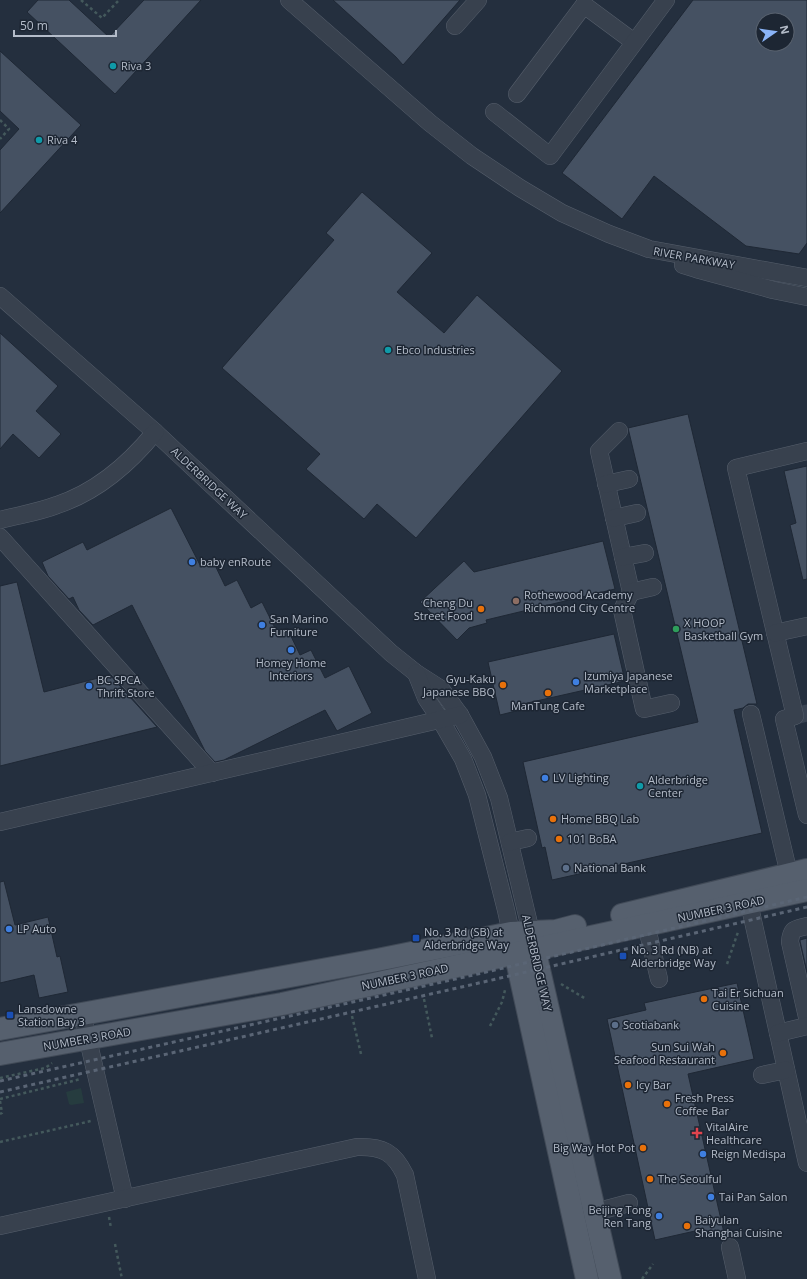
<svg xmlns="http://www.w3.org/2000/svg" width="807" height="1279" font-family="'Open Sans',sans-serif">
<rect width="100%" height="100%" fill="#242f3e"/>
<path fill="#263c3f" d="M81 1088 84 1103 71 1105 69 1104 66 1092Z"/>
<g fill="#455162" stroke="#1f2835" fill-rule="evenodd">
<path d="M38 0H69L109 37 144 0H201L115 94 27 12Z"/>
<path d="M333 0H460L403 65 396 57Z"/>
<path d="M693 0H807V243L799 254 746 246 654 176 622 219 562 173ZM763 20H787V44H763Z"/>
<path d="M0 51 81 125 0 213V150L19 129 0 111Z"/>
<path d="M362 192 432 253 397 292 444 333 477 295 562 371 416 538 377 504 364 519 306 469 320 454 222 368 334 240 326 233Z"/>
<path d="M0 333 58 386 36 411 61 434 39 458 13 434 0 449Z"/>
<path d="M688 414 757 704H748L743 708 734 710 762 833 552 880 545 847 542 848 523 762 698 722 628 428Z"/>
<path d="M807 466V579L803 580 790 525 796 523 784 471Z"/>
<path d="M171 508 200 565 212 559 225 586 237 580 251 608 262 602 277 632 287 628 300 655 311 650 325 678 349 666 372 713 337 731 325 710 224 760 215 762 205 751 132 605 93 625 79 610 73 597 69 599 48 576 42 562 83 542 87 550Z"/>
<path d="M603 541 615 589 486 620 487 623 469 628 457 640 420 602 464 561 474 572Z"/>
<path d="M17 582 44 692 110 675 157 727 0 766V586Z"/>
<path d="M614 634 625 681 523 704 524 709 500 715 488 662Z"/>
<path d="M4 881 15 925 48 917 57 957 60 956 68 992 39 998 34 975 0 983V882Z"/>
<path d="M807 938V972L800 941V940Z"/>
<path d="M737 983 754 1059 688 1074 724 1233 697 1239 695 1231 655 1240 607 1019 646 1010 644 1003Z"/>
</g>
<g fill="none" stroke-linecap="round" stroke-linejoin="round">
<path stroke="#3a4453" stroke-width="17" stroke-dasharray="17 8" stroke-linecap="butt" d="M795 716 807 713V714"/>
<defs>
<g id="minor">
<path d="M289 0 430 123 472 156 520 188 562 213 609 234 649 249 807 278"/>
<path d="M455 26 478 0"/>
<path d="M517 94 584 5 634 42"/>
<path d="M494 112 550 156 666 0"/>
<path d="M683 265 696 269 773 290 807 297"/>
<path d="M0 296 155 432 391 653 416 673 441 689 460 715 483 757 499 798 531 932"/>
<path d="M619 431 599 451 631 592 622 610 644 709 671 703"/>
<path d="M807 451 736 468 795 716 784 719 807 815"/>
<path d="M606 484 629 479"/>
<path d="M614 518 637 513"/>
<path d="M0 520C19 515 39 512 57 505 96 492 129 464 155 432"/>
<path d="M0 537 212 773"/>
<path d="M623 557 645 553"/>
<path d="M631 592 653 587"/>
<path d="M775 633 807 626"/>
<path d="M416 673 426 698 440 719 463 759 477 795 506 910 511 933"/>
<path d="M751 714 789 874"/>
<path d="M0 822 460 715"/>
<path d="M510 842 528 838"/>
<path d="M749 903 807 1163"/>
<path d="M646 924 659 979"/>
<path d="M807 926C795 929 791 928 790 942L807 1017"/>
<path d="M82 1014 125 1199"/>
<path d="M778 1033 807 1026"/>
<path d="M762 1075 786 1070"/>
<path d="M595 1212 629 1203"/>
<path d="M0 1226 357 1147C382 1146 394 1152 405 1175L427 1279"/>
<path d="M730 1247 737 1279"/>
</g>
<g id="major">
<path d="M622 915 807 870"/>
<path d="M531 935 610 1279"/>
<path d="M512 938 587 1279"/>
<path d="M0 1029 377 960 511 933 556 931 575 926"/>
<path d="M0 1054 282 1004 807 890"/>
</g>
</defs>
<use href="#minor" stroke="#565f6c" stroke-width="18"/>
<use href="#major" stroke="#414a57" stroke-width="24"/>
<g stroke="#44595c" stroke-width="2.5" stroke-dasharray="3 3" stroke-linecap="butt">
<path d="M81 0 102 18 119 0"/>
<path d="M0 120 9 129 0 139"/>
<path d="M727 964 738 932"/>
<path d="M561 984 586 999"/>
<path d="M424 999 432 1038"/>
<path d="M352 1016 361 1054"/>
<path d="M490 1026 502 1002 505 990"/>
<path d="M0 1078 45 1068 52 1063"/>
<path d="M0 1099 81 1079"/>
<path d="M0 1101 2 1113 0 1114"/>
<path d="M0 1142 91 1121"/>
<path d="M109 1217 111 1228"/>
<path d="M115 1244 122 1279"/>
<path d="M642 1279 653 1264"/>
</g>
<use href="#minor" stroke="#38414e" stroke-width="17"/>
<use href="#major" stroke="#56606e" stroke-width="22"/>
<g stroke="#5a6575" stroke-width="3" stroke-dasharray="4 4" stroke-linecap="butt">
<path d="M0 1081 482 973 807 897"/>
<path d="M0 1092 466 986 807 907"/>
</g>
</g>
<g fill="#0f9aa8" stroke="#1d2633" stroke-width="1.5">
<circle cx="113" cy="66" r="4"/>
<circle cx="39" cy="140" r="4"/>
<circle cx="388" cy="350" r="4"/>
<circle cx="640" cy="786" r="4"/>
</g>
<g fill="#3f7fe0" stroke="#1d2633" stroke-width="1.5">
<circle cx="192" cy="562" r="4"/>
<circle cx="262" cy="625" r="4"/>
<circle cx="291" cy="650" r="4"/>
<circle cx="576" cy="682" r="4"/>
<circle cx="89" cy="686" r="4"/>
<circle cx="545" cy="778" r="4"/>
<circle cx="9" cy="929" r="4"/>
<circle cx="703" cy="1154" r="4"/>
<circle cx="711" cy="1197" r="4"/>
<circle cx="659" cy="1216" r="4"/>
</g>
<circle fill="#8d6e63" stroke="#1d2633" stroke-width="1.5" cx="516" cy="601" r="4"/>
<g fill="#e8710a" stroke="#1d2633" stroke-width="1.5">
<circle cx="481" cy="609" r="4"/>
<circle cx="503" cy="685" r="4"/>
<circle cx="548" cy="693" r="4"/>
<circle cx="553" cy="819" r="4"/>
<circle cx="559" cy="839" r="4"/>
<circle cx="704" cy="999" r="4"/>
<circle cx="723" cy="1053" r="4"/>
<circle cx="628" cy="1085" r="4"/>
<circle cx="667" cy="1104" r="4"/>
<circle cx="643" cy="1148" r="4"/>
<circle cx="650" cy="1179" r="4"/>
<circle cx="687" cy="1226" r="4"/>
</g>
<circle fill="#2e9e5b" stroke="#1d2633" stroke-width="1.5" cx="676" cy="629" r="4"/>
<g fill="#5c6f8a" stroke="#1d2633" stroke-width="1.5">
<circle cx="566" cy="868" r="4"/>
<circle cx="615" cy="1025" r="4"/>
</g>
<g fill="#1a4fb4" stroke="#1d2633" stroke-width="1.5">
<rect x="412" y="934" width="8" height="8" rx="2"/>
<rect x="619" y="952" width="8" height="8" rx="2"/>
<rect x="6" y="1011" width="8" height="8" rx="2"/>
</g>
<path fill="#e0444e" stroke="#1d2633" stroke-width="1.5" d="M695 1127h4v4h4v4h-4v4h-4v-4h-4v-4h4z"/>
<g text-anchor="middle" stroke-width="3" stroke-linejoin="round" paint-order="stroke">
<g font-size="11" fill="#b4bcc9" stroke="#1d2633" text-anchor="start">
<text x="121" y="70">Riva 3</text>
<text x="47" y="144">Riva 4</text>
<text x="396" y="354">Ebco Industries</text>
<text x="200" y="566">baby enRoute</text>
<text x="524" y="599">Rothewood Academy<tspan x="524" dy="13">Richmond City Centre</tspan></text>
<text x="473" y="607" text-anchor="end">Cheng Du<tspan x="473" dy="13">Street Food</tspan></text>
<text x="270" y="623">San Marino<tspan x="270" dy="13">Furniture</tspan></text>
<text x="684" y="627">X HOOP<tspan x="684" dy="13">Basketball Gym</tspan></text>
<text x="291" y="667" text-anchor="middle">Homey Home<tspan x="291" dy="13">Interiors</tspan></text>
<text x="584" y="680">Izumiya Japanese<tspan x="584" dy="13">Marketplace</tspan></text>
<text x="495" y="683" text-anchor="end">Gyu-Kaku<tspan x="495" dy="13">Japanese BBQ</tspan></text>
<text x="97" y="684">BC SPCA<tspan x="97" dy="13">Thrift Store</tspan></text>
<text x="548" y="710" text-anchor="middle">ManTung Cafe</text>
<text x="553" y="782">LV Lighting</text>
<text x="648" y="784">Alderbridge<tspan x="648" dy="13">Center</tspan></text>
<text x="561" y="823">Home BBQ Lab</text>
<text x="567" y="843">101 BoBA</text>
<text x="574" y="872">National Bank</text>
<text x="17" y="933">LP Auto</text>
<text x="424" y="936">No. 3 Rd (SB) at<tspan x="424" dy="13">Alderbridge Way</tspan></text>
<text x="631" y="954">No. 3 Rd (NB) at<tspan x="631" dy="13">Alderbridge Way</tspan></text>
<text x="712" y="997">Tai Er Sichuan<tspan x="712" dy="13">Cuisine</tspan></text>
<text x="18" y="1013">Lansdowne<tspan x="18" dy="13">Station Bay 3</tspan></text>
<text x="623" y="1029">Scotiabank</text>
<text x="715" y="1051" text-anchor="end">Sun Sui Wah<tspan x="715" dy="13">Seafood Restaurant</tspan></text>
<text x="636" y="1089">Icy Bar</text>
<text x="675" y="1102">Fresh Press<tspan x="675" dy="13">Coffee Bar</tspan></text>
<text x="706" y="1131">VitalAire<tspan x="706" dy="13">Healthcare</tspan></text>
<text x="635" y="1152" text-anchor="end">Big Way Hot Pot</text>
<text x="711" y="1158">Reign Medispa</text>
<text x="658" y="1183">The Seoulful</text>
<text x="719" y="1201">Tai Pan Salon</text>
<text x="651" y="1214" text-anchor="end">Beijing Tong<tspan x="651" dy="13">Ren Tang</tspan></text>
<text x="695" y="1224">Baiyulan<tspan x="695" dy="13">Shanghai Cuisine</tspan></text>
</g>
<g font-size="11" fill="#b4bcc9" stroke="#1d2633">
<text transform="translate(694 258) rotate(10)" y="4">RIVER PARKWAY</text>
<text transform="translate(209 483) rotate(43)" y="4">ALDERBRIDGE WAY</text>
<text transform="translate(721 909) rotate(-12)" y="4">NUMBER 3 ROAD</text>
<text transform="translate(537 963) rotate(77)" y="4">ALDERBRIDGE WAY</text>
<text transform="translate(405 977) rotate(-12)" y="4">NUMBER 3 ROAD</text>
<text transform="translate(87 1039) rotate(-10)" y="4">NUMBER 3 ROAD</text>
</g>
</g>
<g transform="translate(775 32) rotate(77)"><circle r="19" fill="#1d2633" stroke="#59626f"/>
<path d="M0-3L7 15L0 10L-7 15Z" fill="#8ab4f8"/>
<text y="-6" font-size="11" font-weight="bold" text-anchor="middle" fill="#b4bcc9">N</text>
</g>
<path d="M14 30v6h102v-6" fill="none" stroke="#b4bcc9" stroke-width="2"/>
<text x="20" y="30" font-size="12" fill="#b4bcc9" stroke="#1d2633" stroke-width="3" paint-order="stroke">50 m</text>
</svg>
